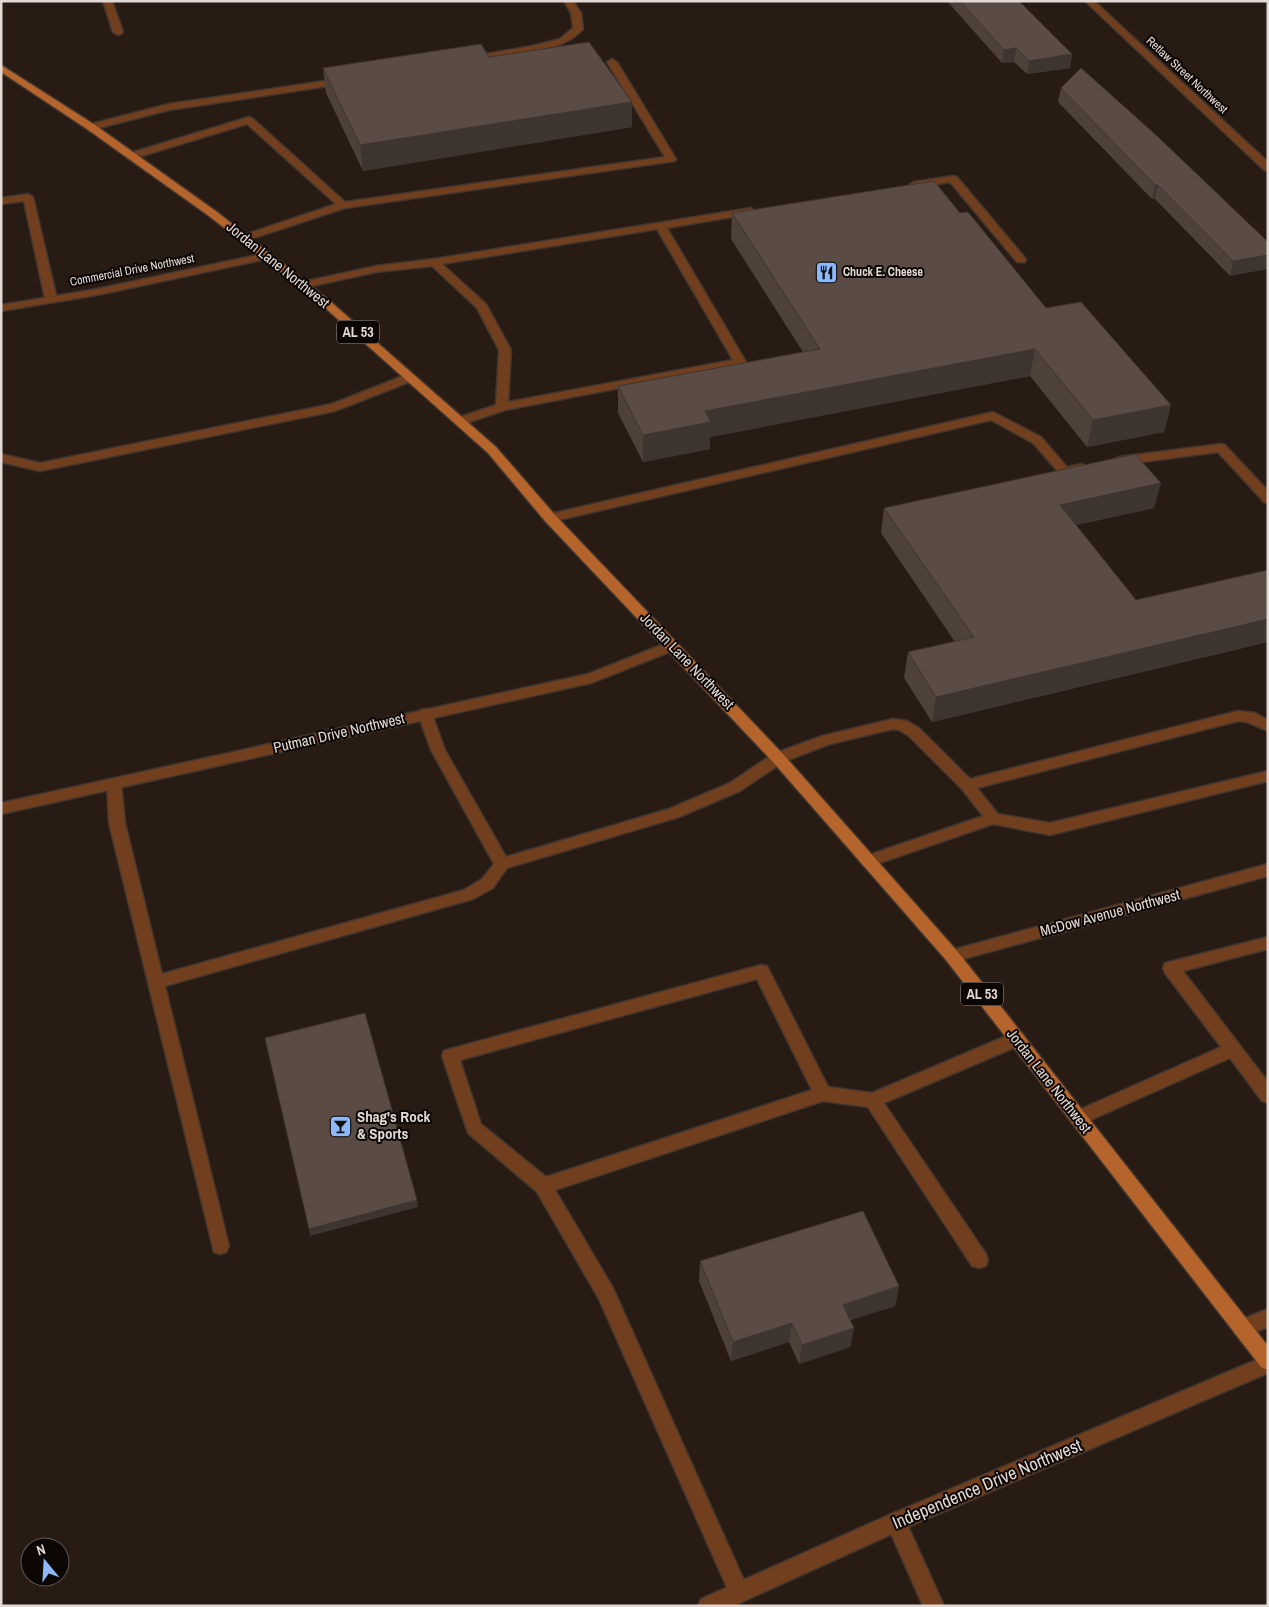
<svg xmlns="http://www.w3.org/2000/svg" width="1269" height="1607" font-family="'Archivo Narrow',sans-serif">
<rect width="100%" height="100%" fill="#271b14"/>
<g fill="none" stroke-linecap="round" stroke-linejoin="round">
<defs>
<g id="service">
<path d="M103 1H112L123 32 121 34 118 35 113 32Z"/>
<path d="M564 1H573L581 13 583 29C560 55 502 57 469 63L464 60 469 57 532 46 560 39 573 28 571 13Z"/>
<path d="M612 59 617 62 676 159 675 161 345 208 245 241 240 238 241 236 336 204 247 124 135 158H127L126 156 127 154 249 117 252 118 345 202 665 157 607 62Z"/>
<path d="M345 78 348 79V83L169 110 91 130 86 127 87 125 169 104Z"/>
<path d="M953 176 957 177 1025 258 1026 260 1025 262H1017L950 182 914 188 909 185 914 182Z"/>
<path d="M28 194 33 197 57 299 51 302 45 299 24 201 1 204V198Z"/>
<path d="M751 208 756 211 755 213 667 228 746 362 744 364 505 410 461 425 455 421 457 418 496 405 499 350 477 308 432 266 376 272 303 288 297 285 303 282 376 266 434 259ZM657 229 733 360 508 402 511 350 486 304 442 264Z"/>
<path d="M408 374 412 375 414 378 412 381 335 411 40 471 1 462V454L40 463 332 404Z"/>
<path d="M993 412 1041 437 1067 467 1082 464 1088 468 1082 472 1060 474 1033 443 991 420 550 522 544 518 550 514Z"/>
<path d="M1221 444 1225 445 1268 491V503L1264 502 1218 452 1119 465 1113 461 1119 457Z"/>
<path d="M425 709 430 710 432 714 445 750 506 857 669 809 730 783 773 754 822 736 893 719 907 721 919 728 970 779 1238 711 1255 713 1268 720V731L1247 722 1238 721 977 788 998 814 1050 823 1268 771V781L1050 835 993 824 868 867 863 865 860 861 863 857 983 816 962 789 909 736 899 730 893 729 830 744 783 762 740 791 679 817 507 868 493 888 473 899 165 986 229 1246 226 1252 220 1254 214 1252 109 823 107 784 109 780 114 779 119 780 121 784 125 823 162 974 464 890 482 879 494 864 431 750 418 714 420 710Z"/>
<path d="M1268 937V949L1183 971 1268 1082V1103L1262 1101 1230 1058 1084 1123 1078 1125 1072 1123 1069 1118 1072 1113 1221 1047 1165 973 1163 968 1165 963Z"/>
<path d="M761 965 767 966 828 1087 872 1093 1011 1034 1017 1032 1023 1034 1025 1039 1023 1044 884 1103 986 1254 988 1260 986 1266 979 1268 972 1266 868 1107 823 1101 555 1190 613 1288 746 1585 749 1592 746 1599 739 1602 732 1599 599 1299 537 1192 468 1133 442 1056 444 1051 450 1049ZM757 979 812 1090 546 1177 481 1124 460 1060Z"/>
<path d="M1268 1309V1327L1242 1337 1235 1334 1233 1328 1235 1322Z"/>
<path d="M896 1512 903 1515 944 1606H923L886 1522 889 1515Z"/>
</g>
<g id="minor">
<path d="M1085 1H1094L1268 162V171L1264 170Z"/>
<path d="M267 253 272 256 271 258 97 295 1 311V305L97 289Z"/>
<path d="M672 641 677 643 679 646 677 649 591 683 1 814V803L588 674Z"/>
<path d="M1268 864V876L952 962 946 960 944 956 946 952 952 950Z"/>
<path d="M1268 1355V1373L903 1529 733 1606H698L701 1599 889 1515Z"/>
</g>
<path id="primary" d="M1 65 95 125 217 212 331 302 496 447 555 515 783 754 958 952 1268 1346V1370L1261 1367 946 960 773 762 545 521 488 453 323 306 263 258 209 216 87 129 1 72Z"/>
</defs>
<use href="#service" stroke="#41362f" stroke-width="3"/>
<use href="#minor" stroke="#41362f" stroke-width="3"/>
<use href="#primary" stroke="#41362f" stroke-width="3"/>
<use href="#service" fill="#713f1e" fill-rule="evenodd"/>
<use href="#minor" fill="#713f1e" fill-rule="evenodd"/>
<use href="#primary" fill="#b5642b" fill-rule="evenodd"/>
</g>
<g fill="#4d413a">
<path d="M947 1H1019L1072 54 1070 68 1027 74 1014 62 1002 63Z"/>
<path d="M489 57 632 102V127L363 171 326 93 323 68Z"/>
<path d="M1061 88 1268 242 1230 276 1155 199H1152L1058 102Z"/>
<path d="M732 213H960L1046 308 1171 405 1164 432 1087 447 1030 376 710 437V449L643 462 618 413V386L803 352 731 239Z"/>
<path d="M884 508H1154L1076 525 1136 600 1268 570V642L932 722 904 678 908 652 955 642 881 533Z"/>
<path d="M700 1261 899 1286 895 1306 850 1320 854 1328 850 1347 799 1364 789 1342 731 1361 699 1281Z"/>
</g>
<g fill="#3f3530">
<path d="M1016 48 1014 62 1002 63 1004 50Z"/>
<path d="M1072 54 1070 68 1027 74 1029 61Z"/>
<path d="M632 102V127L363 171 360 145Z"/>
<path d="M1155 185H1158L1155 199H1152Z"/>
<path d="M1268 255V269L1230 276 1233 261Z"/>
<path d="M1035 349 1030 376 710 437V449L643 462V435L705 411Z"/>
<path d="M1171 405 1164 432 1087 447 1093 420Z"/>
<path d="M1161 483 1154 508 1054 530 1060 505Z"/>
<path d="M1268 619V642L932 722 936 697Z"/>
<path d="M417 1200 418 1207 310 1236 309 1229Z"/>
<path d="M899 1286 895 1306 839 1324 843 1305Z"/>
<path d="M792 1323 789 1342 731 1361 733 1342Z"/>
<path d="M854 1328 850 1347 799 1364 802 1345Z"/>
</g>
<g fill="#5a4c44" stroke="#3f3530">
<path d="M960 1H1019L1072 54 1029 61 1016 48 1004 50Z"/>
<path d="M589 42 632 102 360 145 323 68 481 44 489 57Z"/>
<path d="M1081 68 1157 136 1268 242V255L1233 261 1158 185H1155L1061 88Z"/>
<path d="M934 181 960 213 968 212 1046 308 1081 302 1171 405 1093 420 1035 349 705 411 711 422 643 435 618 386 820 349 732 213Z"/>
<path d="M1135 454 1161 483 1060 505 1136 600 1268 570V619L936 697 908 652 974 637 884 508Z"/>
<path d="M365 1013 417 1200 309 1229 265 1038Z"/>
<path d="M863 1211 899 1286 843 1305 854 1328 802 1345 792 1323 733 1342 700 1261Z"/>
</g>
<defs>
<symbol id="restaurant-square" viewBox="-11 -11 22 22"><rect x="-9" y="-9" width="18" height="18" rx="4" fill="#8db9fc" stroke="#0c0705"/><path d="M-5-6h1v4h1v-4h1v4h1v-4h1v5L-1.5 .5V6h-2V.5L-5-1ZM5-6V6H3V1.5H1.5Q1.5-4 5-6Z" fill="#111"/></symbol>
<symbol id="bar-square" viewBox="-11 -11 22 22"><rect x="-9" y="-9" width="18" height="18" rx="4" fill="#8db9fc" stroke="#0c0705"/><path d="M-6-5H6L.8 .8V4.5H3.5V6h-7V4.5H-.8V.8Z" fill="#111"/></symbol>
</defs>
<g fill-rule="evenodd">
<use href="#restaurant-square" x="814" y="260" width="25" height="25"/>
<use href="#bar-square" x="328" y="1114" width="25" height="25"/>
</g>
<g text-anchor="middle" stroke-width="4" stroke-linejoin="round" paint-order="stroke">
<g font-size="12" fill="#e2d9d4" stroke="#0c0705">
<text transform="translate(1187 75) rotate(43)" y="4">Retlaw Street Northwest</text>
<text transform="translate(132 270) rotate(-11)" y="4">Commercial Drive Northwest</text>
</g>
<g font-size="12" font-weight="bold" fill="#e2d9d4" stroke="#0c0705" text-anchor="start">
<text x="843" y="276">Chuck E. Cheese</text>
</g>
<g fill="#0c0705" stroke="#a29a96" stroke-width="1">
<rect x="337" y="320.5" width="42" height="23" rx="4"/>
<rect x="961" y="982.5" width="42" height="23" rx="4"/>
</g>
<g font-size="14" font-weight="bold" fill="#e2d9d4">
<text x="358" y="337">AL 53</text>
<text x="982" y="999">AL 53</text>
</g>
<g font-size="15" fill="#e2d9d4" stroke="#0c0705">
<text transform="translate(278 265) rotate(39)" y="5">Jordan Lane Northwest</text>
<text transform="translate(687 661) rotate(46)" y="5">Jordan Lane Northwest</text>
<text transform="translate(339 733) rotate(-13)" y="5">Putman Drive Northwest</text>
<text transform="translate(1110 913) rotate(-15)" y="5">McDow Avenue Northwest</text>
<text transform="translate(1049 1081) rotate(52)" y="5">Jordan Lane Northwest</text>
</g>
<g font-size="15" font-weight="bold" fill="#e2d9d4" stroke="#0c0705" text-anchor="start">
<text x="357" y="1122">Shag's Rock<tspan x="357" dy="17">&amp; Sports</tspan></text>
</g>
<g font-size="18" fill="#e2d9d4" stroke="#0c0705">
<text transform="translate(987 1484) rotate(-23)" y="6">Independence Drive Northwest</text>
</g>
</g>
<rect width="1269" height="1607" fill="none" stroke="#e2d9d4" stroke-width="5"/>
<g transform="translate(45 1562) rotate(342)"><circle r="24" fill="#0c0705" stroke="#625b58"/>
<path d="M0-4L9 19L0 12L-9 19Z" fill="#8db9fc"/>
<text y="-8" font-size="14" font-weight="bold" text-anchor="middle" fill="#e2d9d4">N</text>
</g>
</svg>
